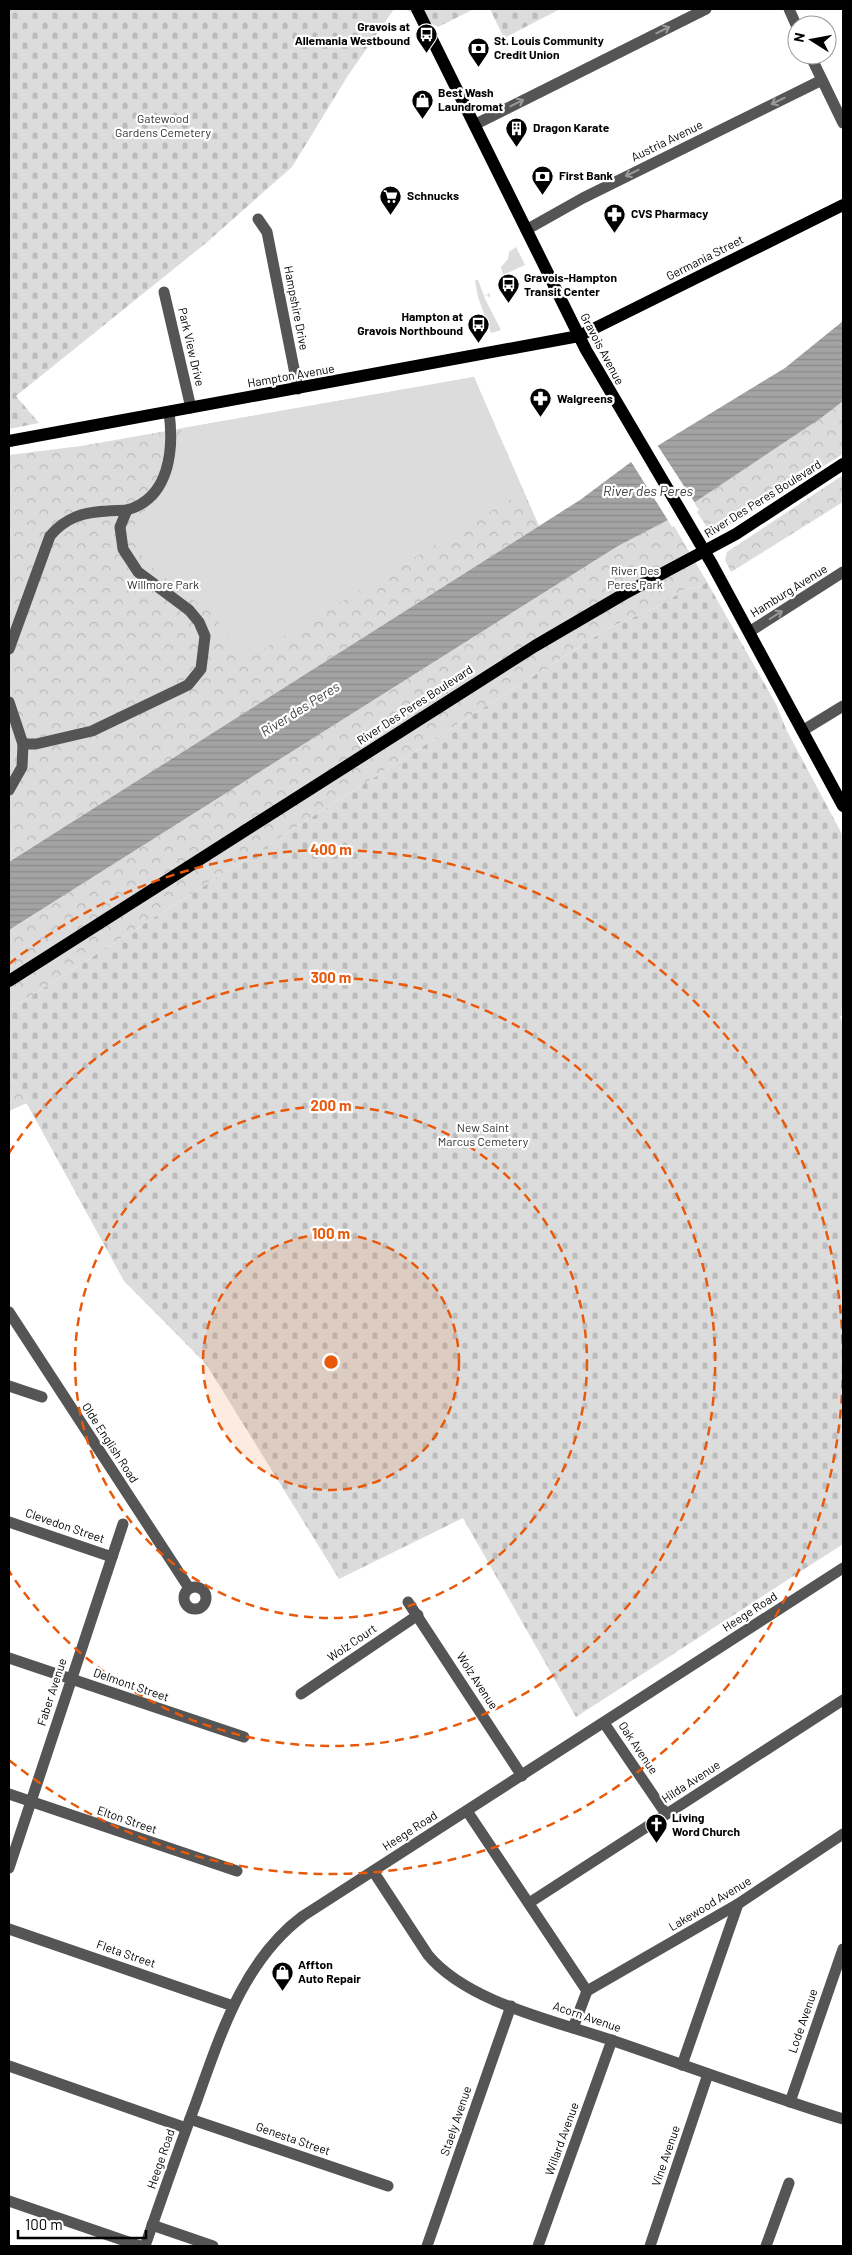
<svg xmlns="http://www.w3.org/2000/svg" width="852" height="2255" font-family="Barlow,sans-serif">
<defs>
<pattern id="forest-crowns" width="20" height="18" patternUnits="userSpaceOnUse" patternTransform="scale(1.25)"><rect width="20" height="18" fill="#dcdcdc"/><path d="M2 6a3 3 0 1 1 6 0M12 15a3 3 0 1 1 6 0" fill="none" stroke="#bbb"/></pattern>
<pattern id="cemetery-stones" width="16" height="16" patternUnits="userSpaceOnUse" patternTransform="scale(1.25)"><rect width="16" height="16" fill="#dcdcdc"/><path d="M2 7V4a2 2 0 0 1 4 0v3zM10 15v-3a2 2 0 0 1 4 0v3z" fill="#bbb"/></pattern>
<pattern id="water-rules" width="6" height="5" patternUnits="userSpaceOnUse" patternTransform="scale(1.25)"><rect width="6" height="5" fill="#a3a3a3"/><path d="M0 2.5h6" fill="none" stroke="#8b8b8b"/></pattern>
</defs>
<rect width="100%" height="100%" fill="#fff"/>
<g fill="url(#forest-crowns)">
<path d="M474 377 539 526 9 862V455L81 446Z"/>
<path d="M843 401V454L718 532H710L697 512 699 510 693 501Z"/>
<path d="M843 475V502L731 572 725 560 727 552Z"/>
<path d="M668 520 672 527 674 526 707 582 701 586 687 589 651 610 609 628 9 1010V930L618 546Z"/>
<path d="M9 1071 27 1103 9 1111Z"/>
</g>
<g fill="url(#cemetery-stones)">
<path d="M9 9H394L347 77 292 167 206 243 16 396 39 423 9 429Z"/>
<path d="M405 9H474L438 27Z"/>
<path d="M490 9H560L504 38Z"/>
<path d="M707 582 776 704 786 729 843 836V1014L840 1017 843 1023V1544L576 1717 463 1518 339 1579 206 1364 124 1281 9 1071V1010L609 628 651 610 687 589 701 586Z"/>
</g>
<g fill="#dcdcdc">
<path d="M516 247 525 265 503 275 501 267 508 259 509 252Z"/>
<path d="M475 280H478L484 296 490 293V298L487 295 484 297 501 330 491 333 478 297Z"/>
<path d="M474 377 523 492 242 662 216 617 146 563 135 543V521L157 499 169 482 177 458 176 443 183 428Z"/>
</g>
<path fill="url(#water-rules)" d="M843 321V401L821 418 668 520 618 546 9 930V862L580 500 631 462 785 368Z"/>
<path fill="#fff" d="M656 443 695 503 669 522 630 460Z"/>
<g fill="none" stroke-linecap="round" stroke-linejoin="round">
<g stroke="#555" stroke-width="11">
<path d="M789 9 797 27"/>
<path d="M810 55 843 123"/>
<path d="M474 125 706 9"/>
<path d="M258 219 267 232 298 389"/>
<path d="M526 230 583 198 822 80"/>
<path d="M164 292 191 408"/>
<path d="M749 632 843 572"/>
<path d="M9 649 50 536C66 517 84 512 108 511 114 510 122 511 127 510 170 498 174 449 169 412"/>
<path d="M9 702 23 744"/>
<path d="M802 731 843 706"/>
<path d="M9 790 22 767 23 744H36L92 731 188 685 201 669 205 636 199 622 189 610 138 572 123 549 120 527 127 510"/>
<path d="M9 1312 189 1588"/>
<path d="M9 1386 42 1397"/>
<path d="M9 1522 112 1557"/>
<circle cx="195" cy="1598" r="11"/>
<path d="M408 1602 522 1776"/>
<path d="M9 1658 244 1737"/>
<path d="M301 1694 418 1615"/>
<path d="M604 1723 666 1814"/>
<path d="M9 1794 237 1871"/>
<path d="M467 1811 587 1991"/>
<path d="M9 1868 123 1524"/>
<path d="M373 1871 428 1955C468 2003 556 2021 614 2041 690 2067 766 2095 843 2119"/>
<path d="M529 1903 843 1700"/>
<path d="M9 1929 233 2006"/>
<path d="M573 2028 587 1991 738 1904 843 1834"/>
<path d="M682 2065 738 1904"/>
<path d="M9 2066 186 2128"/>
<path d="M790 2102 843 1949"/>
<path d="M190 2119 388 2186"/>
<path d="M9 2201 140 2246"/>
<path d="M152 2225 213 2246"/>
<path d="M145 2246C162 2197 179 2148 197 2100 221 2033 244 1960 303 1916L843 1568"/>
<path d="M427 2246 511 2006"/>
<path d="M538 2246 612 2040"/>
<path d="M650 2246 708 2074"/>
<path d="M766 2246 789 2183"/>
</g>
<g stroke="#000" stroke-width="12">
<path d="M417 9 586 350 712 564 843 806"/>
<path d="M9 441 579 336 843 205"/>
<path d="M9 981 535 646 624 594 736 534 843 464"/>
</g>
</g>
<defs><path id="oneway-shaft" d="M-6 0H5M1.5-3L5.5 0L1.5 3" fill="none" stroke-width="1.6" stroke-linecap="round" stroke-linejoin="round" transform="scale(1.25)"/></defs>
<g stroke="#999">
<use href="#oneway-shaft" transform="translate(663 30) rotate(-26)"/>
<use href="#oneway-shaft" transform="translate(778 101) rotate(154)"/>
<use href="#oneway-shaft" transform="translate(517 103) rotate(-27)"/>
<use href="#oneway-shaft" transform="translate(632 173) rotate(154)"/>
<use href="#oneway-shaft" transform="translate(776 615) rotate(-32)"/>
</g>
<circle cx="331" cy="1362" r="128" fill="#e8590c" fill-opacity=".12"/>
<g fill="none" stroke="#e8590c" stroke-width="2.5" stroke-dasharray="9 6">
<circle cx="331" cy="1362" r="128"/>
<circle cx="331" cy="1362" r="256"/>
<path d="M9 1153A384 384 0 1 1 9 1571"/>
<path d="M9 964A512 512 0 1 1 9 1760"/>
</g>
<defs>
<symbol id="bus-pin" viewBox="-11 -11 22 30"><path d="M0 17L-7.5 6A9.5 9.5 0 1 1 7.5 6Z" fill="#000" stroke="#fff"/><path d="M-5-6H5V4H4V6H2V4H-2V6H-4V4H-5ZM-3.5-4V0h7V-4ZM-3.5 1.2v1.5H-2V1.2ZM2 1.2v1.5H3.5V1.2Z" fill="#fff"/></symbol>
<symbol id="bank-pin" viewBox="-11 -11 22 30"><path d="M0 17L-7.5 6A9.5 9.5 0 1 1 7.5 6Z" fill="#000" stroke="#fff"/><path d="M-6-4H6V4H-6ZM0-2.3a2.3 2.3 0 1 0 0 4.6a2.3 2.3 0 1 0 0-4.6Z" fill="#fff"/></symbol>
<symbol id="shop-pin" viewBox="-11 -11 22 30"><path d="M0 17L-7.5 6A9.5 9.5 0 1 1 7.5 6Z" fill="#000" stroke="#fff"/><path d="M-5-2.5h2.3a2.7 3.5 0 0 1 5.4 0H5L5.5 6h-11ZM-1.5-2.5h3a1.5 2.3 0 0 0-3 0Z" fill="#fff"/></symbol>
<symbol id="building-pin" viewBox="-11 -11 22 30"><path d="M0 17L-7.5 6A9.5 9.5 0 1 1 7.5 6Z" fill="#000" stroke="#fff"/><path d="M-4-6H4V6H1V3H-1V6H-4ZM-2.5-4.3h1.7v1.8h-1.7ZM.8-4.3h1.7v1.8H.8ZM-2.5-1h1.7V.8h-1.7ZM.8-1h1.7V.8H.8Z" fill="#fff"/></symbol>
<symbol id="supermarket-pin" viewBox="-11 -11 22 30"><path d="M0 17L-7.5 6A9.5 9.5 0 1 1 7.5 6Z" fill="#000" stroke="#fff"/><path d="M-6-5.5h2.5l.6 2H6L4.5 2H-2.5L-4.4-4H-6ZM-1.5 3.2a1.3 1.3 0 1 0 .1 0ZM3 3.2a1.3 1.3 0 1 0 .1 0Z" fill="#fff"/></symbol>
<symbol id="pharmacy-pin" viewBox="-11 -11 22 30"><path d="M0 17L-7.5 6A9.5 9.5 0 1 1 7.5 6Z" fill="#000" stroke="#fff"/><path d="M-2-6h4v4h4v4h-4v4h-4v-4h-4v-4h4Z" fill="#fff"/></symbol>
<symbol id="church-pin" viewBox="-11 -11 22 30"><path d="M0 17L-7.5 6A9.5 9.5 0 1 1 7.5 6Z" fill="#000" stroke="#fff"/><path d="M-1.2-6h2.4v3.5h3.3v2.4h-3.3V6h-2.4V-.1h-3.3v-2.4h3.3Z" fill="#fff"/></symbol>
</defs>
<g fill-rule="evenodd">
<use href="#bus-pin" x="414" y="22" width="25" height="34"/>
<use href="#bank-pin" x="466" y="36" width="25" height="34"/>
<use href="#shop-pin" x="410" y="88" width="25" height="34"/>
<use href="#building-pin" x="504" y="116" width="25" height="34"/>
<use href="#bank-pin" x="530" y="164" width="25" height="34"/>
<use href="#supermarket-pin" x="378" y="184" width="25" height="34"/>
<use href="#pharmacy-pin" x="602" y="202" width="25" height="34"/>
<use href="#bus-pin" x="496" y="272" width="25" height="34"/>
<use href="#bus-pin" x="466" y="312" width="25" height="34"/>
<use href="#pharmacy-pin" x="528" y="386" width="25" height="34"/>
<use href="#church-pin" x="644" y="1812" width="25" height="34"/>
<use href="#shop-pin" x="270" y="1960" width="25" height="34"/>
</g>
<g text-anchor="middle" stroke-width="4.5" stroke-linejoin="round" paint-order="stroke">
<g font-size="12" font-weight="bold" fill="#000" stroke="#fff" text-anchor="start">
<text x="410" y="31" text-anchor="end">Gravois at<tspan x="410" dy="14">Allemania Westbound</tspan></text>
<text x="494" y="45">St. Louis Community<tspan x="494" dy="14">Credit Union</tspan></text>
<text x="438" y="97">Best Wash<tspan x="438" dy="14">Laundromat</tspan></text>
<text x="533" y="132">Dragon Karate</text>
<text x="559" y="180">First Bank</text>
<text x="407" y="200">Schnucks</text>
<text x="631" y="218">CVS Pharmacy</text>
<text x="524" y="282">Gravois-Hampton<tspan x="524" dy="14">Transit Center</tspan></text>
<text x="463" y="321" text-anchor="end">Hampton at<tspan x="463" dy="14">Gravois Northbound</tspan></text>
<text x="557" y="403">Walgreens</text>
<text x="672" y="1822">Living<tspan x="672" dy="14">Word Church</tspan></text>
<text x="298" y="1969">Affton<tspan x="298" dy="14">Auto Repair</tspan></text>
</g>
<g font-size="12" fill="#333" stroke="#fff">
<text x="163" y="123">Gatewood<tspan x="163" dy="14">Gardens Cemetery</tspan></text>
<text x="635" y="575">River Des<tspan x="635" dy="14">Peres Park</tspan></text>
<text x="163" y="589">Willmore Park</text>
<text x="483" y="1132">New Saint<tspan x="483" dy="14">Marcus Cemetery</tspan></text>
</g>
<g font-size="12" fill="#000" stroke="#fff">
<text transform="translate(667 141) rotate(-26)" y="4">Austria Avenue</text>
<text transform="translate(705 258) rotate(-27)" y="4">Germania Street</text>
<text transform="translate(296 308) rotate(79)" y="4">Hampshire Drive</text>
<text transform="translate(191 347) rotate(77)" y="4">Park View Drive</text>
<text transform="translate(602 349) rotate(62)" y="4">Gravois Avenue</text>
<text transform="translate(291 376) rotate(-10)" y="4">Hampton Avenue</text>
<text transform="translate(763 499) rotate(-32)" y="4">River Des Peres Boulevard</text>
<text transform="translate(789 591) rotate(-32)" y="4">Hamburg Avenue</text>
<text transform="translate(415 705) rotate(-33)" y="4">River Des Peres Boulevard</text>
<text transform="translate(110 1443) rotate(57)" y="4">Olde English Road</text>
<text transform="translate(65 1526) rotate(19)" y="4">Clevedon Street</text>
<text transform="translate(750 1612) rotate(-33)" y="4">Heege Road</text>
<text transform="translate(352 1643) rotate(-34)" y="4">Wolz Court</text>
<text transform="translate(477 1681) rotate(57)" y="4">Wolz Avenue</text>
<text transform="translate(131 1685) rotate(19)" y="4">Delmont Street</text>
<text transform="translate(52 1692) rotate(-72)" y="4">Faber Avenue</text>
<text transform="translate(638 1748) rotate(56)" y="4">Oak Avenue</text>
<text transform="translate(691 1782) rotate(-33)" y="4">Hilda Avenue</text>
<text transform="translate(127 1820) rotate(19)" y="4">Elton Street</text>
<text transform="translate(410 1831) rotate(-33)" y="4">Heege Road</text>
<text transform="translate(710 1904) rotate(-31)" y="4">Lakewood Avenue</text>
<text transform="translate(126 1954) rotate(19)" y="4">Fleta Street</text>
<text transform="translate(587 2017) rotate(19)" y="4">Acorn Avenue</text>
<text transform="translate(803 2021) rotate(-71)" y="4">Lode Avenue</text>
<text transform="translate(456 2121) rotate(-71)" y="4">Staely Avenue</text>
<text transform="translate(293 2139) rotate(19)" y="4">Genesta Street</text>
<text transform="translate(562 2139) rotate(-70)" y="4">Willard Avenue</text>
<text transform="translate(666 2156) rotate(-71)" y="4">Vine Avenue</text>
<text transform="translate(161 2159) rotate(-71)" y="4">Heege Road</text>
</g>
<g font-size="14" font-style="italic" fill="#444" stroke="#fff">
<text x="648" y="496">River des Peres</text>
<text transform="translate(300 709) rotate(-32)" y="5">River des Peres</text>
</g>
</g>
<circle cx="331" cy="1362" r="8" fill="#e8590c" stroke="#fff" stroke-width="2.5"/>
<g font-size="15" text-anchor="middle" font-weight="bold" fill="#e8590c" stroke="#fff" stroke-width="4.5" stroke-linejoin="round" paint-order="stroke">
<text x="331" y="855">400 m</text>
<text x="331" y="983">300 m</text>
<text x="331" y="1111">200 m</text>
<text x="331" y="1239">100 m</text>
</g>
<rect width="852" height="2255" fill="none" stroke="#000000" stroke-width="20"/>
<g transform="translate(812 40) rotate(281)"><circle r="24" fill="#ffffff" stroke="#999999"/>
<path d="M0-4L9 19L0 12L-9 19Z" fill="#000000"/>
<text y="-8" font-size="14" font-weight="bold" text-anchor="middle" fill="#000000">N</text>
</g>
<path d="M18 2230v8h128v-8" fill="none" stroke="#000000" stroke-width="2.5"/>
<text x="25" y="2230" font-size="15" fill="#000000" stroke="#ffffff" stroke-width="4" paint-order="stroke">100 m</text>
</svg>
